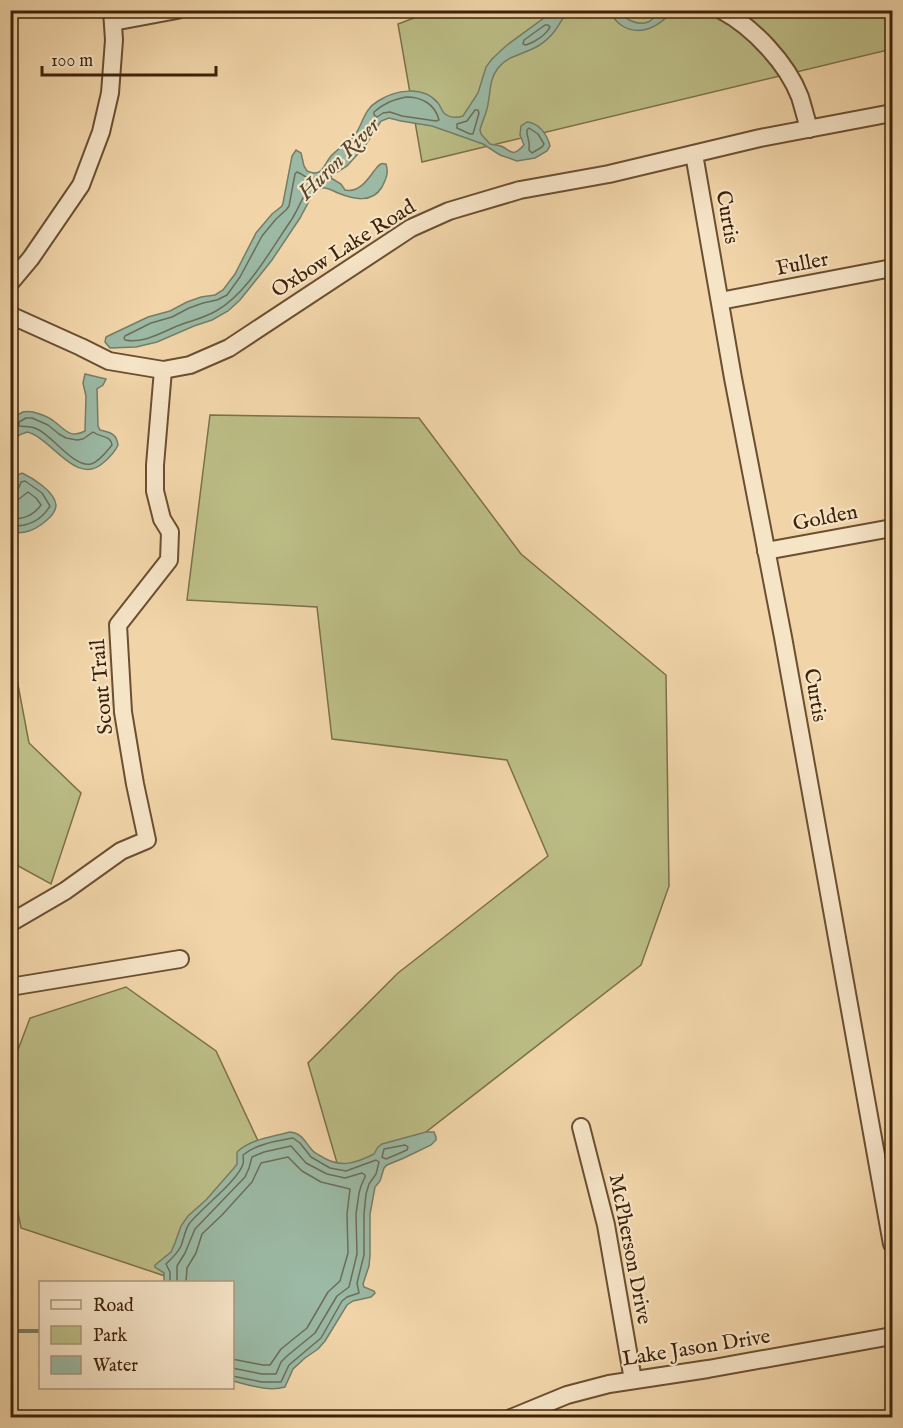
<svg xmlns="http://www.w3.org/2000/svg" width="903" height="1428" font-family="'IM FELL English',serif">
<rect width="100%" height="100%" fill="#f1d5a9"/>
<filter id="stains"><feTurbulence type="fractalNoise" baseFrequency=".00333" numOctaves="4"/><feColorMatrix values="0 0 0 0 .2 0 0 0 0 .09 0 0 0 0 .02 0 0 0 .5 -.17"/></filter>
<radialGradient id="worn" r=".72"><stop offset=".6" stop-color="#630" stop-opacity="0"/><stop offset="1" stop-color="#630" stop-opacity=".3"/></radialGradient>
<g fill="#bcbd86" stroke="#7d7048" stroke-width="1.5">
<path d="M435 10H892V49L422 162 398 24Z"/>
<path d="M210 415 419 418 521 554 666 675 669 886 641 965 346 1194 308 1063 398 973 548 856 507 760 332 739 317 607 187 600Z"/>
<path d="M11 648 29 743 81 793 51 884 11 862Z"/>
<path d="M126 987 216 1051 266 1158 183 1282 21 1228 11 1178 10 1071 30 1018Z"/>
</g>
<g fill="#9bb9a5" stroke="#767d67" stroke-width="1.5">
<path d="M555 10 567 11C559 25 553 37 538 46 525 54 508 55 498 68 489 80 491 90 488 104 487 113 482 121 480 130L481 134 490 144C494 145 497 145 501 146 512 151 512 158 524 145L520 135 521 126 527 122C539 123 547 134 550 146L547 151 535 158 517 161 500 155 483 144 432 126 401 121 389 118 381 121 365 146 347 166 331 176V178L341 184 345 190C358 193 367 181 374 171 376 169 378 165 381 164 382 163 384 164 386 164 389 173 386 179 382 187 372 204 353 199 338 193 333 191 329 188 324 188 321 188 318 189 315 190L300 218 272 260 240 300 228 311 212 320 194 326 157 342 136 347 110 348 105 342 106 337 108 336 148 317 170 311 187 302 201 297 215 295 223 290 235 274 256 233 272 214 282 206 283 203 292 156 296 150 301 153 304 166 307 171C322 178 323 166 331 156 338 148 348 144 355 135 364 122 363 110 378 101 395 90 423 85 438 103 441 106 441 111 445 114 450 118 458 118 463 116L478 93 486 67 492 59 507 45Z"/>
<path d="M607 11H620C624 19 637 26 648 22 653 20 656 15 659 11H672C660 26 640 38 621 25 615 21 612 15 607 11Z"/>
<path d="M85 374 106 379 103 385 97 389 98 426 100 430C110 432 117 434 118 445 115 452 109 458 103 463 76 487 51 437 27 432L19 435 11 447V420C14 417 19 414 23 412 32 410 48 416 55 422 65 430 71 439 85 431L86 396 83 383Z"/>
<path d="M22 473C33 478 55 492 56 505 56 516 38 528 29 531 23 533 17 533 11 532V493L17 475Z"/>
<path d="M290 1132C302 1133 305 1142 312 1150 315 1154 320 1155 324 1158 342 1168 356 1163 374 1154L378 1147 382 1144 426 1132H434L436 1137V1140L431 1145 404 1158 387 1165 384 1168 380 1181 375 1187 370 1214V1255L369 1266 363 1284 364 1287 374 1291 375 1293 371 1297 353 1301 347 1305 325 1341 318 1349 305 1358 293 1369 285 1387C269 1392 249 1385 233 1381L232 1282H164V1273L155 1267V1265L171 1252 175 1243 181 1226 188 1216 206 1200 234 1168 237 1164V1152C251 1139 272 1137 290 1132Z"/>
</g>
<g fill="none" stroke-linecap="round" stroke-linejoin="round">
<g stroke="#6c6e57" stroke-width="1.5">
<path d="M545 25H548L550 27C546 35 535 42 526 45L523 44 524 40Z"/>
<path d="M406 97C422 97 435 104 439 120L436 121 402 116 390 112 383 113 377 117 374 115V112C384 103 393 100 406 97Z"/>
<path d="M475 110H478L479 113 473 134H470L457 128V124L467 121Z"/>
<path d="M529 128 538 134 544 144 542 147 532 153 529 150C531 140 526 138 527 130Z"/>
<path d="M297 172C300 173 307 178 312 180L313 183C304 192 299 208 292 219 271 249 248 293 216 311 204 318 190 321 177 326 161 333 142 344 125 340L124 338 125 336 151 323 172 317 189 308 203 303 217 300 227 295 240 277 262 236 276 219 286 210 289 206 295 174Z"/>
<path d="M26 418H32L48 425 59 434 66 438 77 440 83 439 93 432C101 438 111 435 112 445 107 451 99 462 91 464 74 468 52 435 37 429 31 426 25 427 19 426V422Z"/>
<path d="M10 493 17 492 21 482 25 481 42 493 50 506C41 521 28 527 10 526"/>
<path d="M10 501 19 499 28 492 36 498 41 505C33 516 24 519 10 519"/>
<path d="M405 1145 408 1147 407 1150 386 1159 382 1157 384 1149Z"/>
<path d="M170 1282V1272L166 1264C172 1258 177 1254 181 1246 184 1238 185 1230 189 1224 200 1209 238 1181 243 1164 244 1161 243 1158 243 1155 256 1144 277 1141 293 1138L300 1143 311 1157 330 1168 346 1171 376 1160 379 1162 376 1174 369 1184 366 1194 364 1214V1255L357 1283 359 1293 347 1297 342 1301 321 1338 289 1365 281 1382H262L232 1376"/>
<path d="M177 1282V1266L185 1253 195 1229 245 1177 249 1168 252 1157 264 1152 291 1146 306 1163 327 1174 345 1178 362 1173 365 1175V1177L361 1186 359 1193 356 1214 357 1254 349 1287 337 1296 315 1333 287 1356 281 1362 276 1374H262L232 1368"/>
<path d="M186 1282 187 1268 196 1253 202 1234 222 1215 252 1182 261 1163 288 1157 302 1171 321 1182 350 1189 347 1214 348 1253 340 1281 328 1292 307 1328 281 1349 270 1365H263L232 1359"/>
</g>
<path stroke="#767d67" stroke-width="4" d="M10 1331H40"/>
<defs>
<g id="minor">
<path d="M721 10C753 27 787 63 800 97 803 107 806 118 809 129"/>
<path d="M113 22 177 10"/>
<path d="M694 154 733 378 783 637 892 1244"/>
<path d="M10 283 31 258 81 185 101 132 110 93 114 40 112 10"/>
<path d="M720 301 892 268"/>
<path d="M10 315 81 347 109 361 163 370 190 365 229 348 411 228 449 211 520 190 609 174 760 138 892 113"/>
<path d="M766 551 892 528"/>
<path d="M10 923 65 891 121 851 147 840 135 784 123 712 118 625 169 560 170 532 162 519 155 491V465L163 370"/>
<path d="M10 987 180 959"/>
<path d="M581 1127 606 1225 633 1380"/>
<path d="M511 1418 567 1395 609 1384 708 1369 892 1336"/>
</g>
</defs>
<use href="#minor" stroke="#6b4f31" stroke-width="20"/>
<use href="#minor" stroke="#f6e4c7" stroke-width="16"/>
</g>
<g text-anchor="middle" stroke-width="4.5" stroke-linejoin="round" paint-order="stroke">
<g font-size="21" fill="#3e2209" stroke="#f6e4c7">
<text transform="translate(728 217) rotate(80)" y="7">Curtis</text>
<text transform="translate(343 248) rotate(-32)" y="7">Oxbow Lake Road</text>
<text transform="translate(802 263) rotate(-11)" y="7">Fuller</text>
<text transform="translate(825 517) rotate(-11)" y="7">Golden</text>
<text transform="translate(101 687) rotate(-95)" y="7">Scout Trail</text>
<text transform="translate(816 695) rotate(80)" y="7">Curtis</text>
<text transform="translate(631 1249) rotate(79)" y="7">McPherson Drive</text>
<text transform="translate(696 1347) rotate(-9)" y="7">Lake Jason Drive</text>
</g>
<g font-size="22" font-style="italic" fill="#554830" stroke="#f6e4c7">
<text transform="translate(338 158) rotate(-45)" y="8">Huron River</text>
</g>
</g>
<rect width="903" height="1428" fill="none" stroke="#f1d5a9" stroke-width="36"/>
<rect x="12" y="12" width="879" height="1404" fill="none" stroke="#3e2209" stroke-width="3"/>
<rect x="18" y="18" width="867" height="1392" fill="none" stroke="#3e2209" stroke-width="1.5"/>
<rect x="39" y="1281" width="195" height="108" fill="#f6e4c7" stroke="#ac967b" stroke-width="1.5"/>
<rect x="51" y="1300" width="30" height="9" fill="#f6e4c7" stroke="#ac967b" stroke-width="1.5"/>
<text x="93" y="1311" font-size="18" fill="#3e2209">Road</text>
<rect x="51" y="1326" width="30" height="18" fill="#bcbd86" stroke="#ac967b" stroke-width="1.5"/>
<text x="93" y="1341" font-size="18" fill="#3e2209">Park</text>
<rect x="51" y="1356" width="30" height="18" fill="#9bb9a5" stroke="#ac967b" stroke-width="1.5"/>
<text x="93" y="1371" font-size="18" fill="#3e2209">Water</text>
<path d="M42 66v9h174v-9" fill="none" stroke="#3e2209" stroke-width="3"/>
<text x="51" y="66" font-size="18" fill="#3e2209" stroke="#f6e4c7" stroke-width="4.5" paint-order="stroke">100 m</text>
<rect width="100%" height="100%" filter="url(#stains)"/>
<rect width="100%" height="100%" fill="url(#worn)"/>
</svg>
